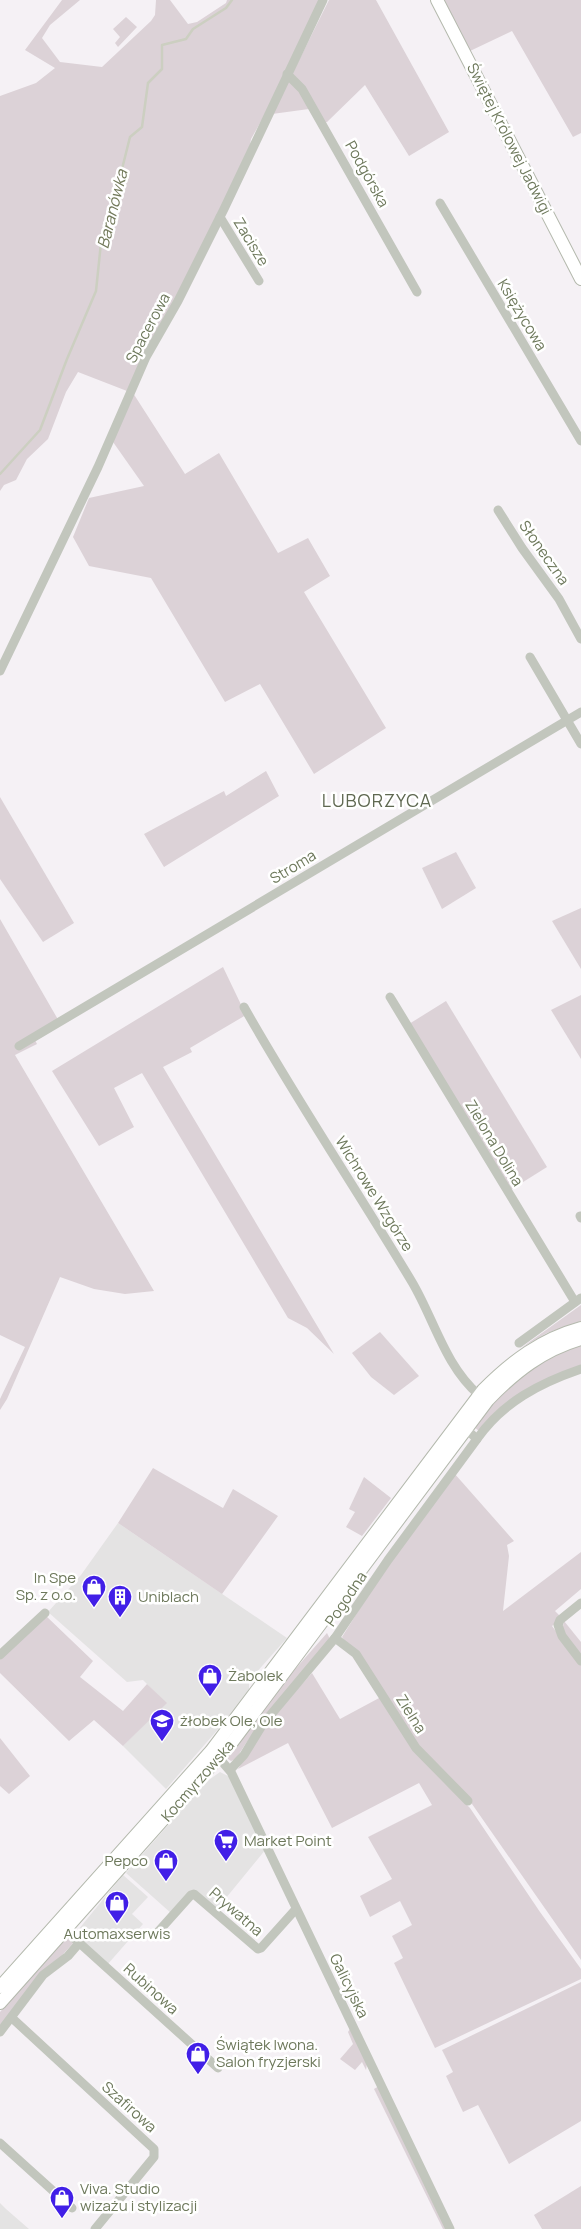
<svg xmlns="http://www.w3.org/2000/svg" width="581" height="2229" font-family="Manrope,sans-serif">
<rect width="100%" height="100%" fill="#f5f1f5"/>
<g fill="#e4e3e3">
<path d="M118 1523 287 1638 255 1674 249 1683V1690L233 1712 166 1789 123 1746 166 1703 143 1680 127 1682 48 1612 81 1575Z"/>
<path d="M220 1772 230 1777 266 1849 217 1909 195 1889 172 1914 126 1873 206 1782Z"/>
<path d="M123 1875 148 1897 132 1914 143 1924 107 1965 74 1935Z"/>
<path d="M0 2203 6 2209 29 2229H0Z"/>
</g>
<g fill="#dcd2d7">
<path d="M62 0H80L50 25 42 38 60 62 102 67 151 21 155 15 156 0H170L188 24 197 22 226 3 227 0H321L270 105 251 139 250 145 200 252 127 391 78 372 66 392 48 439 27 459 16 480 4 485 0 491V96L36 83 55 68 25 50Z"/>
<path d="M329 0H376L449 132 409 156 365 85 327 122 319 124 309 109 272 114Z"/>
<path d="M442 0H581V133L573 137 512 31 470 51Z"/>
<path d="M126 17 137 27 118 47 115 43 120 37 113 29Z"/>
<path d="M133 393 185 474 219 453 278 553 308 538 330 576 304 592 386 728 314 774 260 684 225 702 151 578 89 566 73 537 89 498 144 486 113 442Z"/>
<path d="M266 771 279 796 164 867 144 834 224 791 226 796Z"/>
<path d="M0 797 74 923 43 942 0 879Z"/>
<path d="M456 852 476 888 442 909 422 868Z"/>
<path d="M581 908V969L552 921Z"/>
<path d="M0 919 60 1023 34 1038 37 1044 15 1055 154 1291 125 1294 94 1289 60 1277 7 1399 0 1410V1399L25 1347 0 1335Z"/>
<path d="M223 967 246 1015 190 1048 192 1052 163 1067 334 1354 307 1328 288 1318 142 1073 114 1088 134 1127 99 1146 52 1071Z"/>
<path d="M581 995V1059L551 1010Z"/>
<path d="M446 1001 547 1167 507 1192 409 1024Z"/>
<path d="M581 1305V1321L547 1333 521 1348Z"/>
<path d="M380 1332 419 1376 394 1395 371 1377 352 1353Z"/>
<path d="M581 1344V1368L551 1378 480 1432 473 1426C507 1387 531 1363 581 1344Z"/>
<path d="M153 1468 223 1508 233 1489 278 1516 222 1594 118 1523Z"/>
<path d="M454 1473 514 1541 507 1545 509 1556 503 1611 581 1552V1589L555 1611 562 1618 552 1626 581 1665V1960L472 1804 418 1747 342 1637 389 1562Z"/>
<path d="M364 1477 391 1498 362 1536 346 1527 355 1512 349 1509Z"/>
<path d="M45 1615 93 1661 80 1677 123 1711 147 1684 167 1703 123 1746 94 1720 69 1741 0 1673V1659Z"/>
<path d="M564 1621 581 1642V1657L562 1631Z"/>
<path d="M327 1633 331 1641C298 1679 262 1716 236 1759L231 1761 228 1759 227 1755 290 1675Z"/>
<path d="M312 1673 340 1719 381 1697 435 1773 470 1808 540 1912 581 1969V1979L435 2048 394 1963 403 1958 392 1936 412 1925 400 1901 370 1917 360 1896 392 1879 368 1837 432 1805 419 1783 332 1828 288 1743 238 1769 264 1726Z"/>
<path d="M0 1738 30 1776 9 1794 0 1786Z"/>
<path d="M65 1938 74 1942 0 2025V2012Z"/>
<path d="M581 1982V2121L509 2164 478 2105 463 2112 446 2076 453 2072 442 2050Z"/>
<path d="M350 2029 367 2064 366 2070 362 2062 355 2070 340 2059 353 2044 348 2032Z"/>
<path d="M379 2086 447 2229H443L374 2089Z"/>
<path d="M581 2186V2229H542L534 2215Z"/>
</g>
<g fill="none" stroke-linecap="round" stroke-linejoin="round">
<path stroke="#cccfc1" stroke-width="2.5" d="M0 474 40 430 67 359 96 291 102 233 107 229 130 137 142 127 148 83 162 69V45L186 39 193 29 226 8 232 0"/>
<defs>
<g id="secondary">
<path d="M437 0 581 279"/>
<path d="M0 1987 211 1751 483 1390C512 1361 541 1339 581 1328"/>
<path d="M0 2003 233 1741 488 1400C515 1372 543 1350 581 1339"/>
</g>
</defs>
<use href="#secondary" stroke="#b4b9ad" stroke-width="14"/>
<g stroke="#c2c6bd" stroke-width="9">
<path d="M287 74 302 89 417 292"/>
<path d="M440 203 581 441"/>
<path d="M220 217 259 281"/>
<path d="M498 510 522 548 559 599 581 639"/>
<path d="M530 657 581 744"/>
<path d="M0 671 98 467 146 357 178 301 224 209 323 0"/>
<path d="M390 997 575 1302"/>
<path d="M244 1007C297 1101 357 1190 412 1282 434 1319 445 1366 479 1395"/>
<path d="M19 1046 581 712"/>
<path d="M580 1216 581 1218"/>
<path d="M519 1343 581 1298"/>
<path d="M466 1429 477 1439C503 1402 540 1383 581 1369"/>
<path d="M581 1603 560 1620 558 1625 562 1636 581 1661"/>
<path d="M335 1638 356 1654 416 1748 468 1801"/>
<path d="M0 1655 45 1613"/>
<path d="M219 1758 231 1772 450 2229"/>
<path d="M230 1770 244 1755 263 1724 335 1638 388 1560 477 1439"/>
<path d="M65 1930 218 2068"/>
<path d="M157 1933 191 1895 194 1894 258 1949 261 1948 296 1909"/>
<path d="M12 2018 154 2149V2157L95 2229"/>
<path d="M0 2032 43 1975 68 1956 80 1942"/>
<path d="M0 2143 72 2208"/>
</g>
<use href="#secondary" stroke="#fff" stroke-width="12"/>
</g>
<defs>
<symbol id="shop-pin" viewBox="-11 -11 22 30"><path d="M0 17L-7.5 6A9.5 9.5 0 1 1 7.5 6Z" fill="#411fe7" stroke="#fff"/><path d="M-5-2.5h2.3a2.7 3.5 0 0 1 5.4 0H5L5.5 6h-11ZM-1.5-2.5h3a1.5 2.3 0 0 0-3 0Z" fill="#fff"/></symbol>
<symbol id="building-pin" viewBox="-11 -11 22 30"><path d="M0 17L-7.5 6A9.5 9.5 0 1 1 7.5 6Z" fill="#411fe7" stroke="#fff"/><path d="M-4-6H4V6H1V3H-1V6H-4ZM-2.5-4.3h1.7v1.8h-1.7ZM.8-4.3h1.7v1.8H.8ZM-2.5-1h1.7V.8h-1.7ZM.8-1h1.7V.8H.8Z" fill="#fff"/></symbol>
<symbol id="school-pin" viewBox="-11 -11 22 30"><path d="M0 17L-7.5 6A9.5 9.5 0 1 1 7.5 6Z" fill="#411fe7" stroke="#fff"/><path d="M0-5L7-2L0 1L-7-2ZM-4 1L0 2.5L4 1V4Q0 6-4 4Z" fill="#fff"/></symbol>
<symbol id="supermarket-pin" viewBox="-11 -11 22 30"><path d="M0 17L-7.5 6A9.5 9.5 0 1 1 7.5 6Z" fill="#411fe7" stroke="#fff"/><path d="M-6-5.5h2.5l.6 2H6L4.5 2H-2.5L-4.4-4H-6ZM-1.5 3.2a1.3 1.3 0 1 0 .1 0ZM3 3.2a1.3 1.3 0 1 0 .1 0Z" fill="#fff"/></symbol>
</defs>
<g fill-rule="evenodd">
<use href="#shop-pin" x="80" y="1573" width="28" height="38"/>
<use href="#building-pin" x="106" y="1583" width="28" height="38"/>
<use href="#shop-pin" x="196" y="1662" width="28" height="38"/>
<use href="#school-pin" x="148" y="1707" width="28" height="38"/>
<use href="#supermarket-pin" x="212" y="1827" width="28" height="38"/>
<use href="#shop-pin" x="152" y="1847" width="28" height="38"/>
<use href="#shop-pin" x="103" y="1889" width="28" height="38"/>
<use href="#shop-pin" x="184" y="2040" width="28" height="38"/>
<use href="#shop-pin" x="48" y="2184" width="28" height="38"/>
</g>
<g text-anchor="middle" stroke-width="5" stroke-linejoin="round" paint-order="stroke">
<g font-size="15" fill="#6d785b" stroke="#fff">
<text transform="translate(509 139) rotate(63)" y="5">Świętej Królowej Jadwigi</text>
<text transform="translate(367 174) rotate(61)" y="5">Podgórska</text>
<text transform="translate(251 242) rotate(59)" y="5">Zacisze</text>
<text transform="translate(522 315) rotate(59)" y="5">Księżycowa</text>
<text transform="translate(148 328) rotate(-62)" y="5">Spacerowa</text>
<text transform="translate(544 553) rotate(55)" y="5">Słoneczna</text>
<text transform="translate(293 867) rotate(-31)" y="5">Stroma</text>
<text transform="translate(494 1143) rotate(59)" y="5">Zielona Dolina</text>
<text transform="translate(374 1194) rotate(58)" y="5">Wichrowe Wzgórze</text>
<text transform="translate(346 1599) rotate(-56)" y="5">Pogodna</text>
<text transform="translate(411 1714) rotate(58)" y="5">Zielna</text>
<text transform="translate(198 1781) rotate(-49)" y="5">Kocmyrzowska</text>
<text transform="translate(236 1912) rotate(41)" y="5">Prywatna</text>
<text transform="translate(349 1986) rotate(64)" y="5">Galicyjska</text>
<text transform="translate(151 1989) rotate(42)" y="5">Rubinowa</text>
<text transform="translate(129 2107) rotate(42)" y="5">Szafirowa</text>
</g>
<g font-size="15" fill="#6d785b" stroke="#fff" text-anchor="start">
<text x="76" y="1583" text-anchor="end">In Spe<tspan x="76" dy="17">Sp. z o.o.</tspan></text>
<text x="138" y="1602">Uniblach</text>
<text x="228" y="1681">Żabolek</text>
<text x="180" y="1726">żłobek Ole, Ole</text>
<text x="244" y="1846">Market Point</text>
<text x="148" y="1866" text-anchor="end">Pepco</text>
<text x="117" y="1939" text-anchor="middle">Automaxserwis</text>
<text x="216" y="2050">Świątek Iwona.<tspan x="216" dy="17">Salon fryzjerski</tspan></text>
<text x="80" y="2194">Viva. Studio<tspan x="80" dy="17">wizażu i stylizacji</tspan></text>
</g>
<g font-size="16" font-style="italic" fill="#72795a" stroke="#fff">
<text transform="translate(112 209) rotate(-76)" y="6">Baranówka</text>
</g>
<g font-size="18" letter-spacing="1" fill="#5f6851" stroke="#fff">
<text x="377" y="807">LUBORZYCA</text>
</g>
</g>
</svg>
